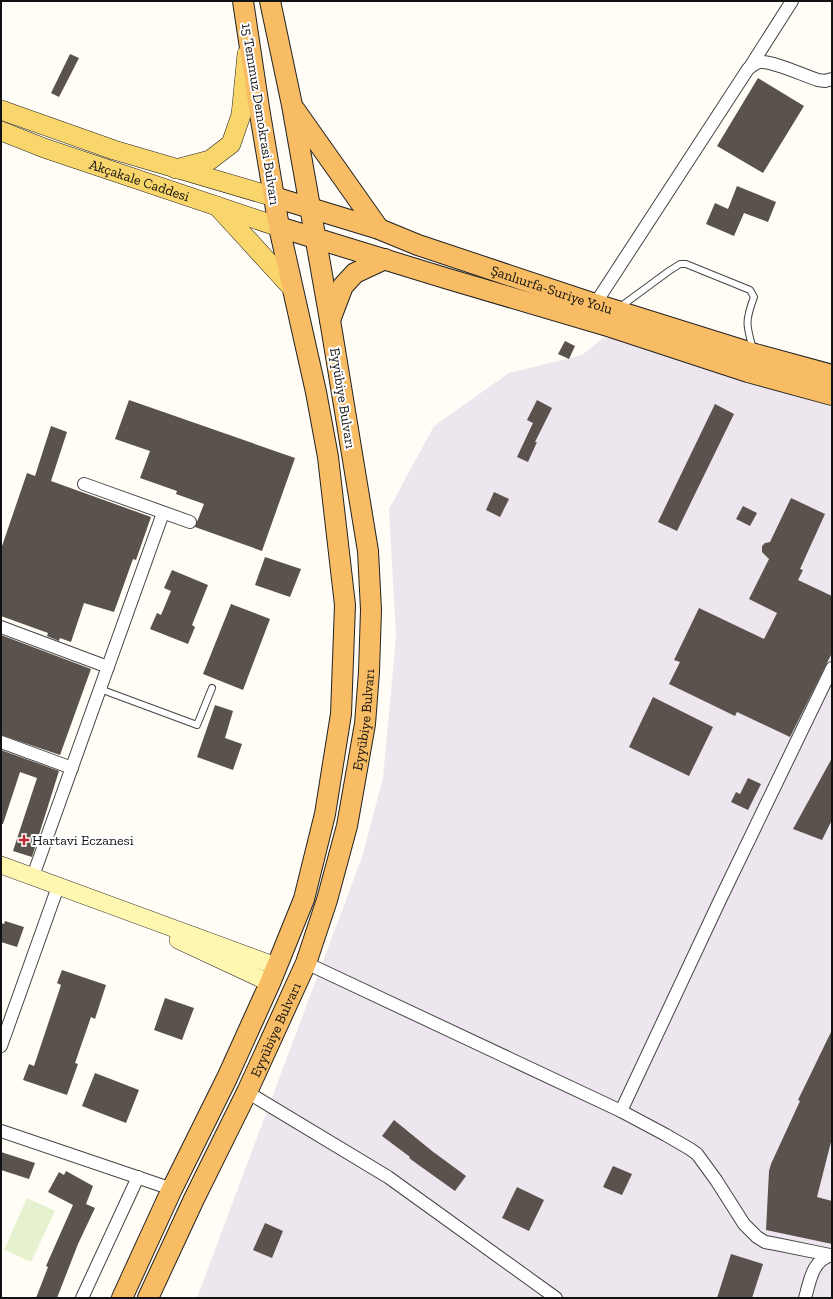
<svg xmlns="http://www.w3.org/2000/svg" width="833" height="1299" font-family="'Zilla Slab',serif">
<rect width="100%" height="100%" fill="#fffdf5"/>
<path fill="#eee6ef" d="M606 336 832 407V1298H197L362 857 383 778 396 637 389 509 434 426 509 373 582 355Z"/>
<path fill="#e6f2cf" d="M27 1198 55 1211 31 1262 4 1250Z"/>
<g fill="#5a524d">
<path d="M70 54 79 58 59 97 51 93Z"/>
<path d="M758 78 804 106 763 173 717 146Z"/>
<path d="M737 186 776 202 768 222 744 213 734 236 706 224 715 203 728 209Z"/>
<path d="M565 341 575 346 569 359 558 354Z"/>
<path d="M129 400 295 458 262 551 195 527 204 504 176 494 177 491 140 478 150 451 115 439Z"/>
<path d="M537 400 552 408 535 442H537L528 462 517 457 533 423 527 420Z"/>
<path d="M715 404 734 414 677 531 658 522Z"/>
<path d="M51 426 67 432 51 481 151 517 136 560 133 559 114 612 84 603 71 642 60 638 59 641 47 636 48 633 1 616V549L27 473 35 476Z"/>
<path d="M494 492 509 499 500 517 486 510Z"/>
<path d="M791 498 825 514 800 569 803 570 798 580 832 596V653L790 737 737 712 735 716 669 684 680 662 674 660 699 608 764 639 777 613 749 599 769 559 762 552V546L765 543 770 542Z"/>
<path d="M743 506 757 513 750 526 736 519Z"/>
<path d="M265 557 301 569 290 597 255 585Z"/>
<path d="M172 570 208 585 192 625 195 627 188 644 150 629 157 613 161 615 171 591 164 588Z"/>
<path d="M231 604 270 619 243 690 203 674Z"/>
<path d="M1 635 91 669 60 755 1 735Z"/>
<path d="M653 697 713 727 689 776 629 747Z"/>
<path d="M215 705 233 711 225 738 242 744 233 770 197 757Z"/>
<path d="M1 750 59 771 32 857 13 851 37 778 20 772 3 824H1Z"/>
<path d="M832 758V820L822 840 793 829Z"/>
<path d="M748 778 761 784 748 810 731 802 736 792 740 794Z"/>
<path d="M5 921 24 927 17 947 1 942V923L4 924Z"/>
<path d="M62 970 106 985 95 1019 91 1017 75 1063 78 1064 67 1095 23 1080 29 1064 34 1066 61 985 57 983Z"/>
<path d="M165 998 194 1008 182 1040 154 1030Z"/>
<path d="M832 1030V1138L817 1197 832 1201V1244L766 1230 769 1171 771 1164 800 1101 798 1100Z"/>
<path d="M95 1073 139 1090 126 1123 82 1106Z"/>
<path d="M394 1120 432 1151 466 1176 455 1191 420 1166 409 1158 410 1157 382 1136Z"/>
<path d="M1 1152 35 1163 29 1179 1 1170Z"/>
<path d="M613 1166 632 1174 622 1195 603 1187Z"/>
<path d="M66 1171 93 1186 86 1204 95 1208 78 1244 57 1298H36L48 1267 46 1266 73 1205 48 1192 59 1172 64 1175Z"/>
<path d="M517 1187 544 1200 529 1231 502 1218Z"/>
<path d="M265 1223 283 1231 272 1258 253 1250Z"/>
<path d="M731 1254 763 1264 752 1298H717Z"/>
</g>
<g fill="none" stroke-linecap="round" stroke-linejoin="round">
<defs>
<g id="service">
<path d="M620 307 669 271 680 264H686L750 290 754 297C745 321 746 325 753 349"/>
<path d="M100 689 197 725 212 688"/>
</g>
<g id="minor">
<path d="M750 67 792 1"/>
<path d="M595 304 748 69C752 66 756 62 761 62 773 61 805 76 818 80L825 81 832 79"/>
<path d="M84 484 190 522"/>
<path d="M1 627 108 667"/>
<path d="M1 742 72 768"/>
<path d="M33 876 163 513"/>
<path d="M306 963 621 1111 666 1135 690 1149 697 1154 716 1180 744 1224 757 1237 765 1242 776 1244 830 1255"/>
<path d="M1 1046 55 895"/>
<path d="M247 1092 388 1177 556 1298"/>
<path d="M621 1111 720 900 832 668"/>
<path d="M1 1131 172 1189"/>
<path d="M82 1298 138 1177"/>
<path d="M805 1298C810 1281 812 1260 832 1255"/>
</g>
<g id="secondary">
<path d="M1 865 276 966"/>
<path d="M178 940 270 983"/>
</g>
<g id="primary">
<path d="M1 110 114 150 274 197"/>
<path id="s1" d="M1 131 44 148 279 227"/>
<path d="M176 169 210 160 231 144 241 115 247 54"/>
<path d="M217 206 293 289"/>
</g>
<g id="trunk">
<path d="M295 110 379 229"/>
<path id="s2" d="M274 197 379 229 418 245 595 304 755 354 832 375"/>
<path d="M279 227 445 278 611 327 748 372 832 395"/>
<path d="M330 320 343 286 355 273 385 259"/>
<path d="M122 1298 172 1189 227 1078 270 983 304 899 325 814 341 714 345 605 328 457 316 392 279 227 259 108 243 1"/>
<path id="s3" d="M148 1298 194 1199 247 1092 306 963 327 900 347 826 365 724 369 672 371 610 368 551 330 320 292 105 270 1"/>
</g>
</defs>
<use href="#service" stroke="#444" stroke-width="8"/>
<use href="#minor" stroke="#444" stroke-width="14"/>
<use href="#secondary" stroke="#333" stroke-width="18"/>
<use href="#primary" stroke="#222" stroke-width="20"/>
<use href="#trunk" stroke="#222" stroke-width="22"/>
<use href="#service" stroke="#fff" stroke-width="6"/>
<use href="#minor" stroke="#fff" stroke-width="12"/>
<use href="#secondary" stroke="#fff6b0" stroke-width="17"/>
<use href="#primary" stroke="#f9d66b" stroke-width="19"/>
<use href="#trunk" stroke="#f7bc64" stroke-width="20"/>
</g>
<path fill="#c4262e" stroke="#fff" stroke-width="1.5" d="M22 834h4v4h4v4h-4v4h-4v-4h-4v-4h4z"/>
<g text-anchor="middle" stroke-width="4" stroke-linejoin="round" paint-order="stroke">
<g font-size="14" fill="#111" stroke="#fff">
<text transform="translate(261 114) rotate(81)" y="5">15 Temmuz Demokrasi Bulvarı</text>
<text dy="5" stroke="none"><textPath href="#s1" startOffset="147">Akçakale Caddesi</textPath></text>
<text dy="5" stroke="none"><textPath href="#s2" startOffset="293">Şanlıurfa-Suriye Yolu</textPath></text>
<text transform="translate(343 398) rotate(81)" y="5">Eyyübiye Bulvarı</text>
<text dy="5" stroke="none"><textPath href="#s3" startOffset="621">Eyyübiye Bulvarı</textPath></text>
<text dy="5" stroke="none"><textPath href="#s3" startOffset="297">Eyyübiye Bulvarı</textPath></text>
</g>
<g font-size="14" fill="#111" stroke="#fff" text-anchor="start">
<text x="32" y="845">Hartavi Eczanesi</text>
</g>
</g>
<rect width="833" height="1299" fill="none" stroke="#111111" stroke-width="4"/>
</svg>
